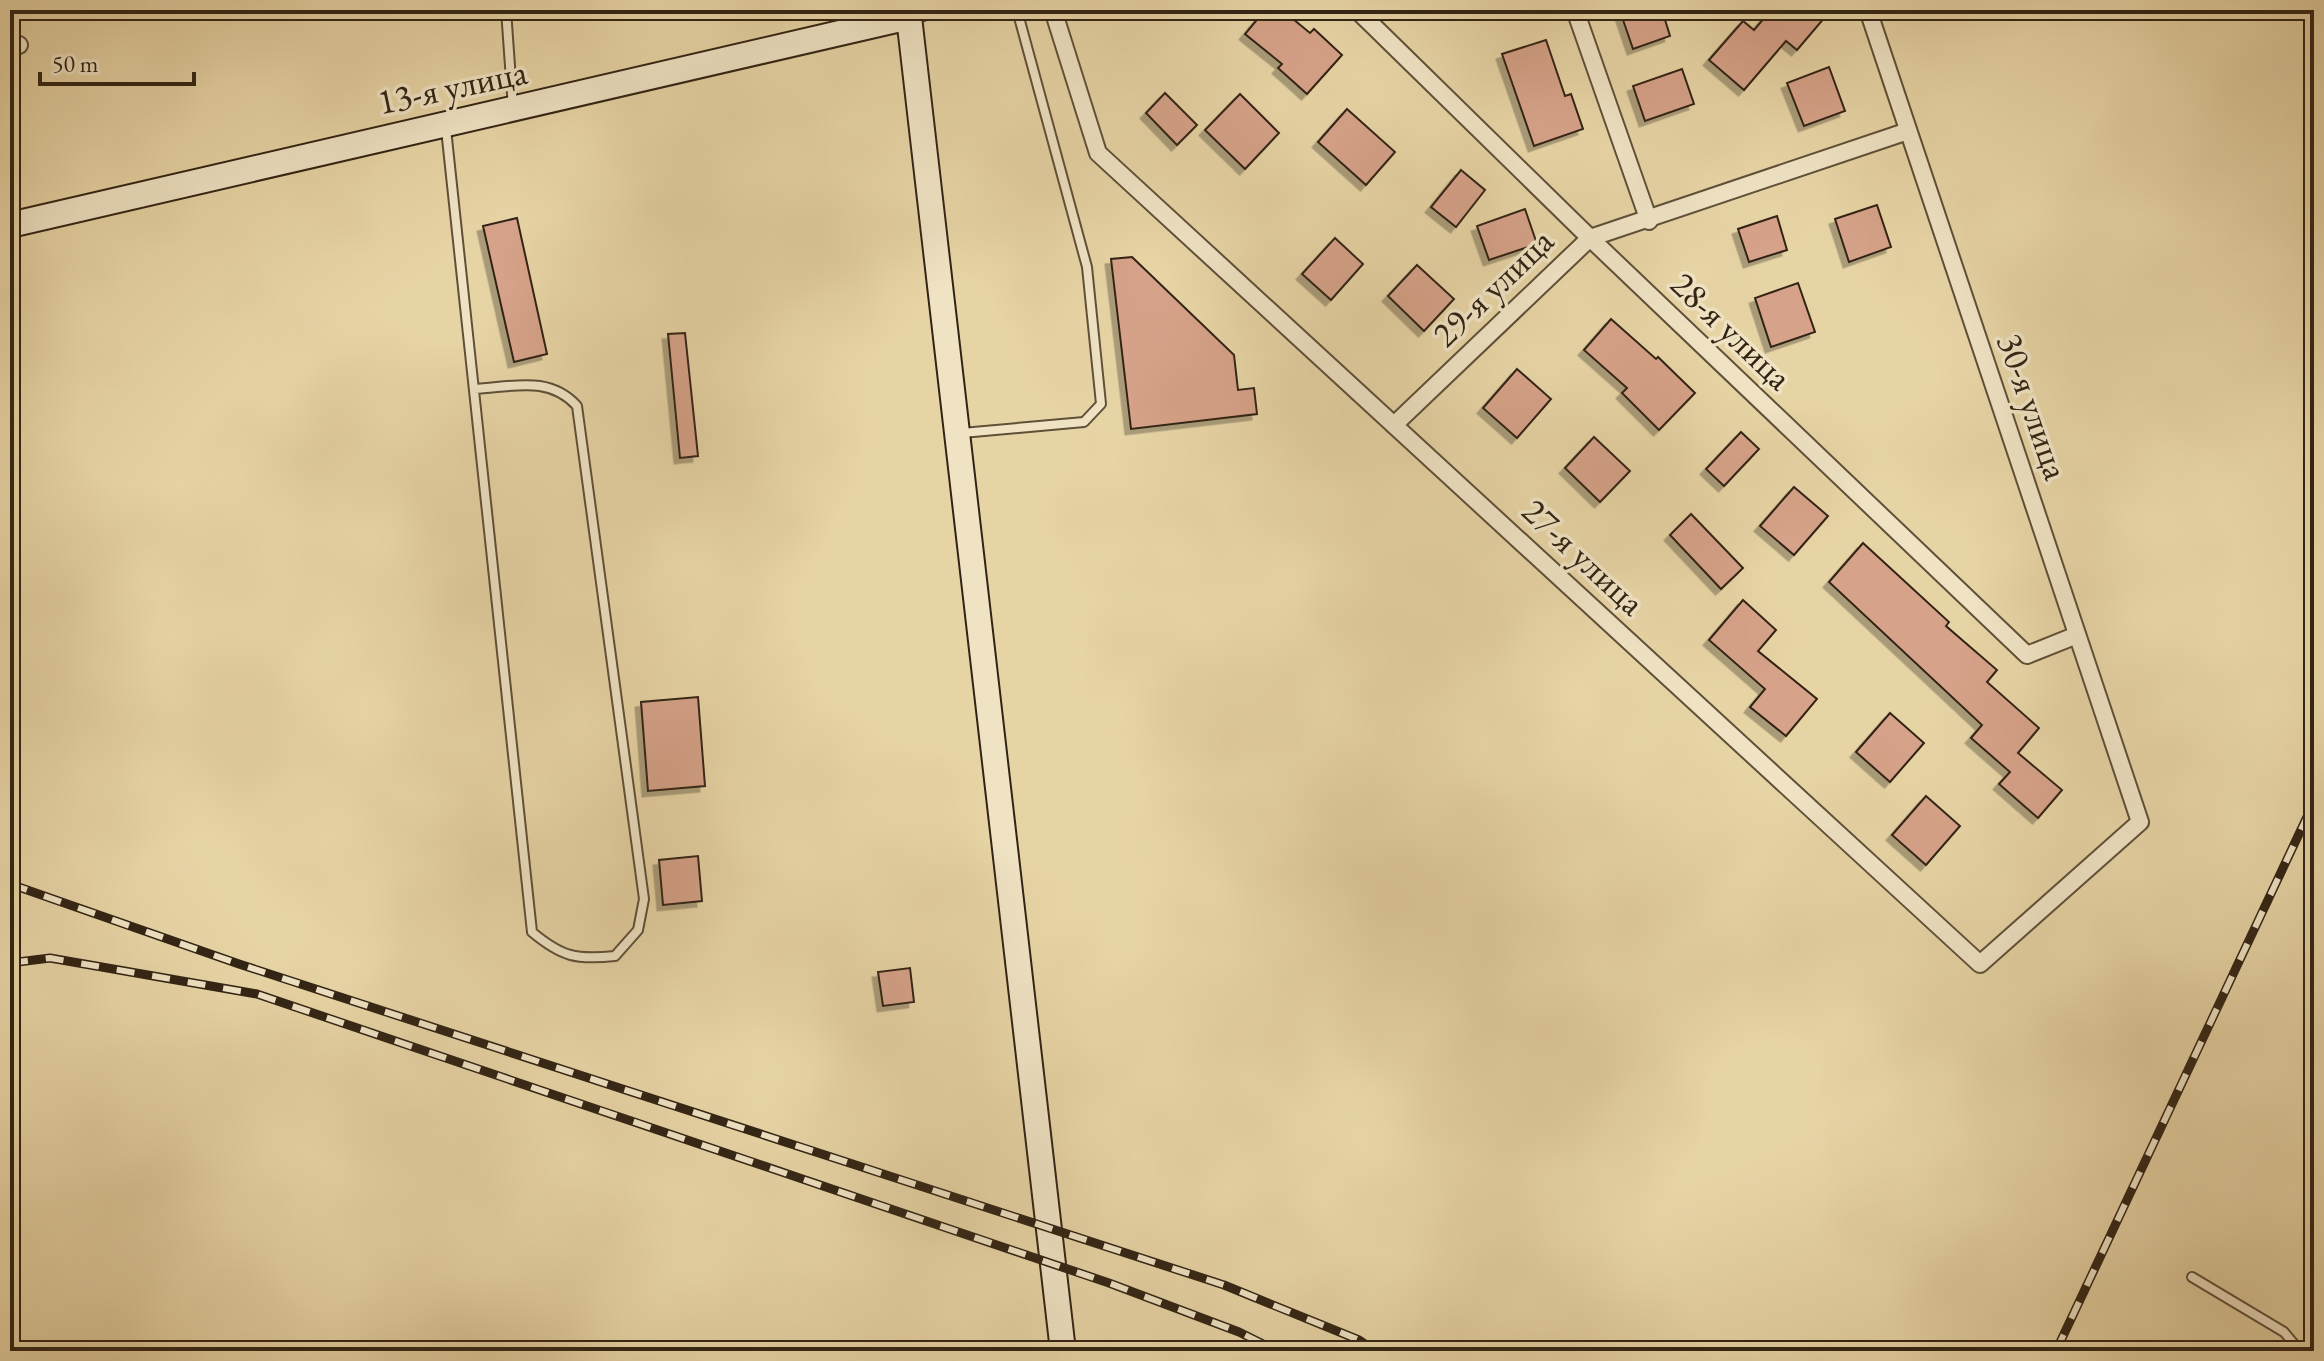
<svg xmlns="http://www.w3.org/2000/svg" width="2324" height="1361" font-family="'EB Garamond',serif">
<defs>
<filter id="shadow"><feDropShadow dx="-5.5" dy="5.5" stdDeviation="0" flood-color="#0004"/></filter>
</defs>
<rect width="100%" height="100%" fill="#e7d4a5"/>
<filter id="stains"><feTurbulence type="fractalNoise" baseFrequency=".0025" numOctaves="4"/><feColorMatrix values="0 0 0 0 .2 0 0 0 0 .09 0 0 0 0 .02 0 0 0 .5 -.17"/></filter>
<radialGradient id="worn" r=".72"><stop offset=".6" stop-color="#630" stop-opacity="0"/><stop offset="1" stop-color="#630" stop-opacity=".3"/></radialGradient>
<g fill="#d6a289" stroke="#322414" stroke-width="2" filter="url(#shadow)">
<path d="M1265 10H1282L1310 33 1314 29 1342 55 1307 94 1278 68 1282 64 1245 34Z"/>
<path d="M1633 10H1662L1670 36 1633 49 1621 14Z"/>
<path d="M1771 10H1831L1797 50 1786 41 1744 90 1709 60 1743 21 1754 30Z"/>
<path d="M1546 40 1565 96 1571 94 1583 129 1534 146 1502 54Z"/>
<path d="M1829 67 1845 111 1804 126 1787 83Z"/>
<path d="M1682 69 1694 104 1645 121 1633 86Z"/>
<path d="M1165 93 1197 125 1177 145 1146 113Z"/>
<path d="M1240 94 1279 133 1245 169 1205 130Z"/>
<path d="M1347 109 1395 152 1366 185 1318 142Z"/>
<path d="M1461 170 1485 190 1456 227 1431 207Z"/>
<path d="M1877 205 1891 247 1849 262 1835 219Z"/>
<path d="M1525 209 1537 244 1489 260 1477 226Z"/>
<path d="M1777 216 1787 250 1749 262 1738 229Z"/>
<path d="M517 218 547 354 514 362 483 226Z"/>
<path d="M1335 238 1363 264 1331 300 1302 274Z"/>
<path d="M1132 257 1234 355 1238 390 1254 388 1257 414 1131 429 1111 259Z"/>
<path d="M1417 265 1454 299 1424 331 1388 296Z"/>
<path d="M1798 283 1815 332 1771 347 1755 298Z"/>
<path d="M1611 319 1656 359 1658 357 1695 393 1659 430 1622 393 1627 388 1584 350Z"/>
<path d="M685 333 698 456 680 458 668 334Z"/>
<path d="M1517 369 1551 399 1517 438 1483 408Z"/>
<path d="M1741 432 1759 449 1724 486 1706 469Z"/>
<path d="M1594 437 1630 471 1600 502 1565 468Z"/>
<path d="M1794 487 1828 516 1794 555 1760 526Z"/>
<path d="M1691 514 1743 568 1721 589 1670 535Z"/>
<path d="M1863 543 1949 622 1946 626 1997 670 1987 682 2039 728 2018 753 2062 790 2038 818 1999 784 2010 772 1971 738 1982 725 1829 582Z"/>
<path d="M1743 600 1776 630 1758 651 1817 699 1786 736 1750 707 1765 689 1709 640Z"/>
<path d="M698 697 705 786 648 791 641 702Z"/>
<path d="M1890 713 1924 743 1890 782 1856 752Z"/>
<path d="M1926 796 1960 826 1926 865 1892 835Z"/>
<path d="M698 856 702 901 663 905 659 860Z"/>
<path d="M910 968 914 1002 883 1006 878 972Z"/>
</g>
<g fill="none" stroke-linecap="round" stroke-linejoin="round">
<defs>
<g id="lane">
<path d="M506 10 513 108"/>
<path d="M446 129 532 932C562 957 576 960 615 956L638 930 644 899 577 406C549 375 513 387 474 389"/>
<path d="M962 433 1084 422 1101 404 1087 267 1017 10"/>
<path d="M2192 1277 2284 1332 2300 1351"/>
</g>
<g id="street">
<path d="M908 10 909 17 928 10"/>
<path d="M1053 10 1098 153 1980 964 2140 822 1868 10"/>
<path d="M1357 10 1590 238 2027 655 2077 635"/>
<path d="M1575 10 1649 221"/>
<path d="M10 48 19 45"/>
<path d="M1394 425 1590 238 1908 131"/>
</g>
<path id="secondary" d="M10 225 909 17 1063 1351"/>
</defs>
<use href="#lane" stroke="#5f5038" stroke-width="12"/>
<use href="#street" stroke="#5f5038" stroke-width="20"/>
<use href="#secondary" stroke="#322414" stroke-width="28"/>
<use href="#lane" stroke="#efe3c4" stroke-width="8"/>
<use href="#street" stroke="#efe3c4" stroke-width="16"/>
<use href="#secondary" stroke="#efe3c4" stroke-width="24"/>
<defs>
<g id="rail">
<path d="M10 884 239 964 1224 1285 1359 1340 1375 1351"/>
<path d="M10 963 50 958 257 994 1109 1283 1239 1332 1277 1351"/>
<path d="M2056 1351 2314 802"/>
</g>
</defs>
<use href="#rail" stroke="#322414" stroke-width="9"/>
<use href="#rail" stroke="#efe3c4" stroke-width="6" stroke-dasharray="18" stroke-linecap="butt"/>
</g>
<g text-anchor="middle" stroke-width="7" stroke-linejoin="round" paint-order="stroke">
<g font-size="36" fill="#322414" stroke="#efe3c4">
<text transform="translate(452 86) rotate(-12)" y="13">13-я улица</text>
<text transform="translate(1492 287) rotate(-44)" y="13">29-я улица</text>
<text transform="translate(1732 330) rotate(44)" y="13">28-я улица</text>
<text transform="translate(2034 406) rotate(71)" y="13">30-я улица</text>
<text transform="translate(1584 556) rotate(43)" y="13">27-я улица</text>
</g>
</g>
<rect width="2324" height="1361" fill="none" stroke="#e7d4a5" stroke-width="40"/>
<rect x="12" y="12" width="2300" height="1337" fill="none" stroke="#322414" stroke-width="4"/>
<rect x="20" y="20" width="2284" height="1321" fill="none" stroke="#322414" stroke-width="2"/>
<path d="M40 72v12h154v-12" fill="none" stroke="#322414" stroke-width="4"/>
<text x="52" y="72" font-size="24" fill="#322414" stroke="#efe3c4" stroke-width="6" paint-order="stroke">50 m</text>
<rect width="100%" height="100%" filter="url(#stains)"/>
<rect width="100%" height="100%" fill="url(#worn)"/>
</svg>
